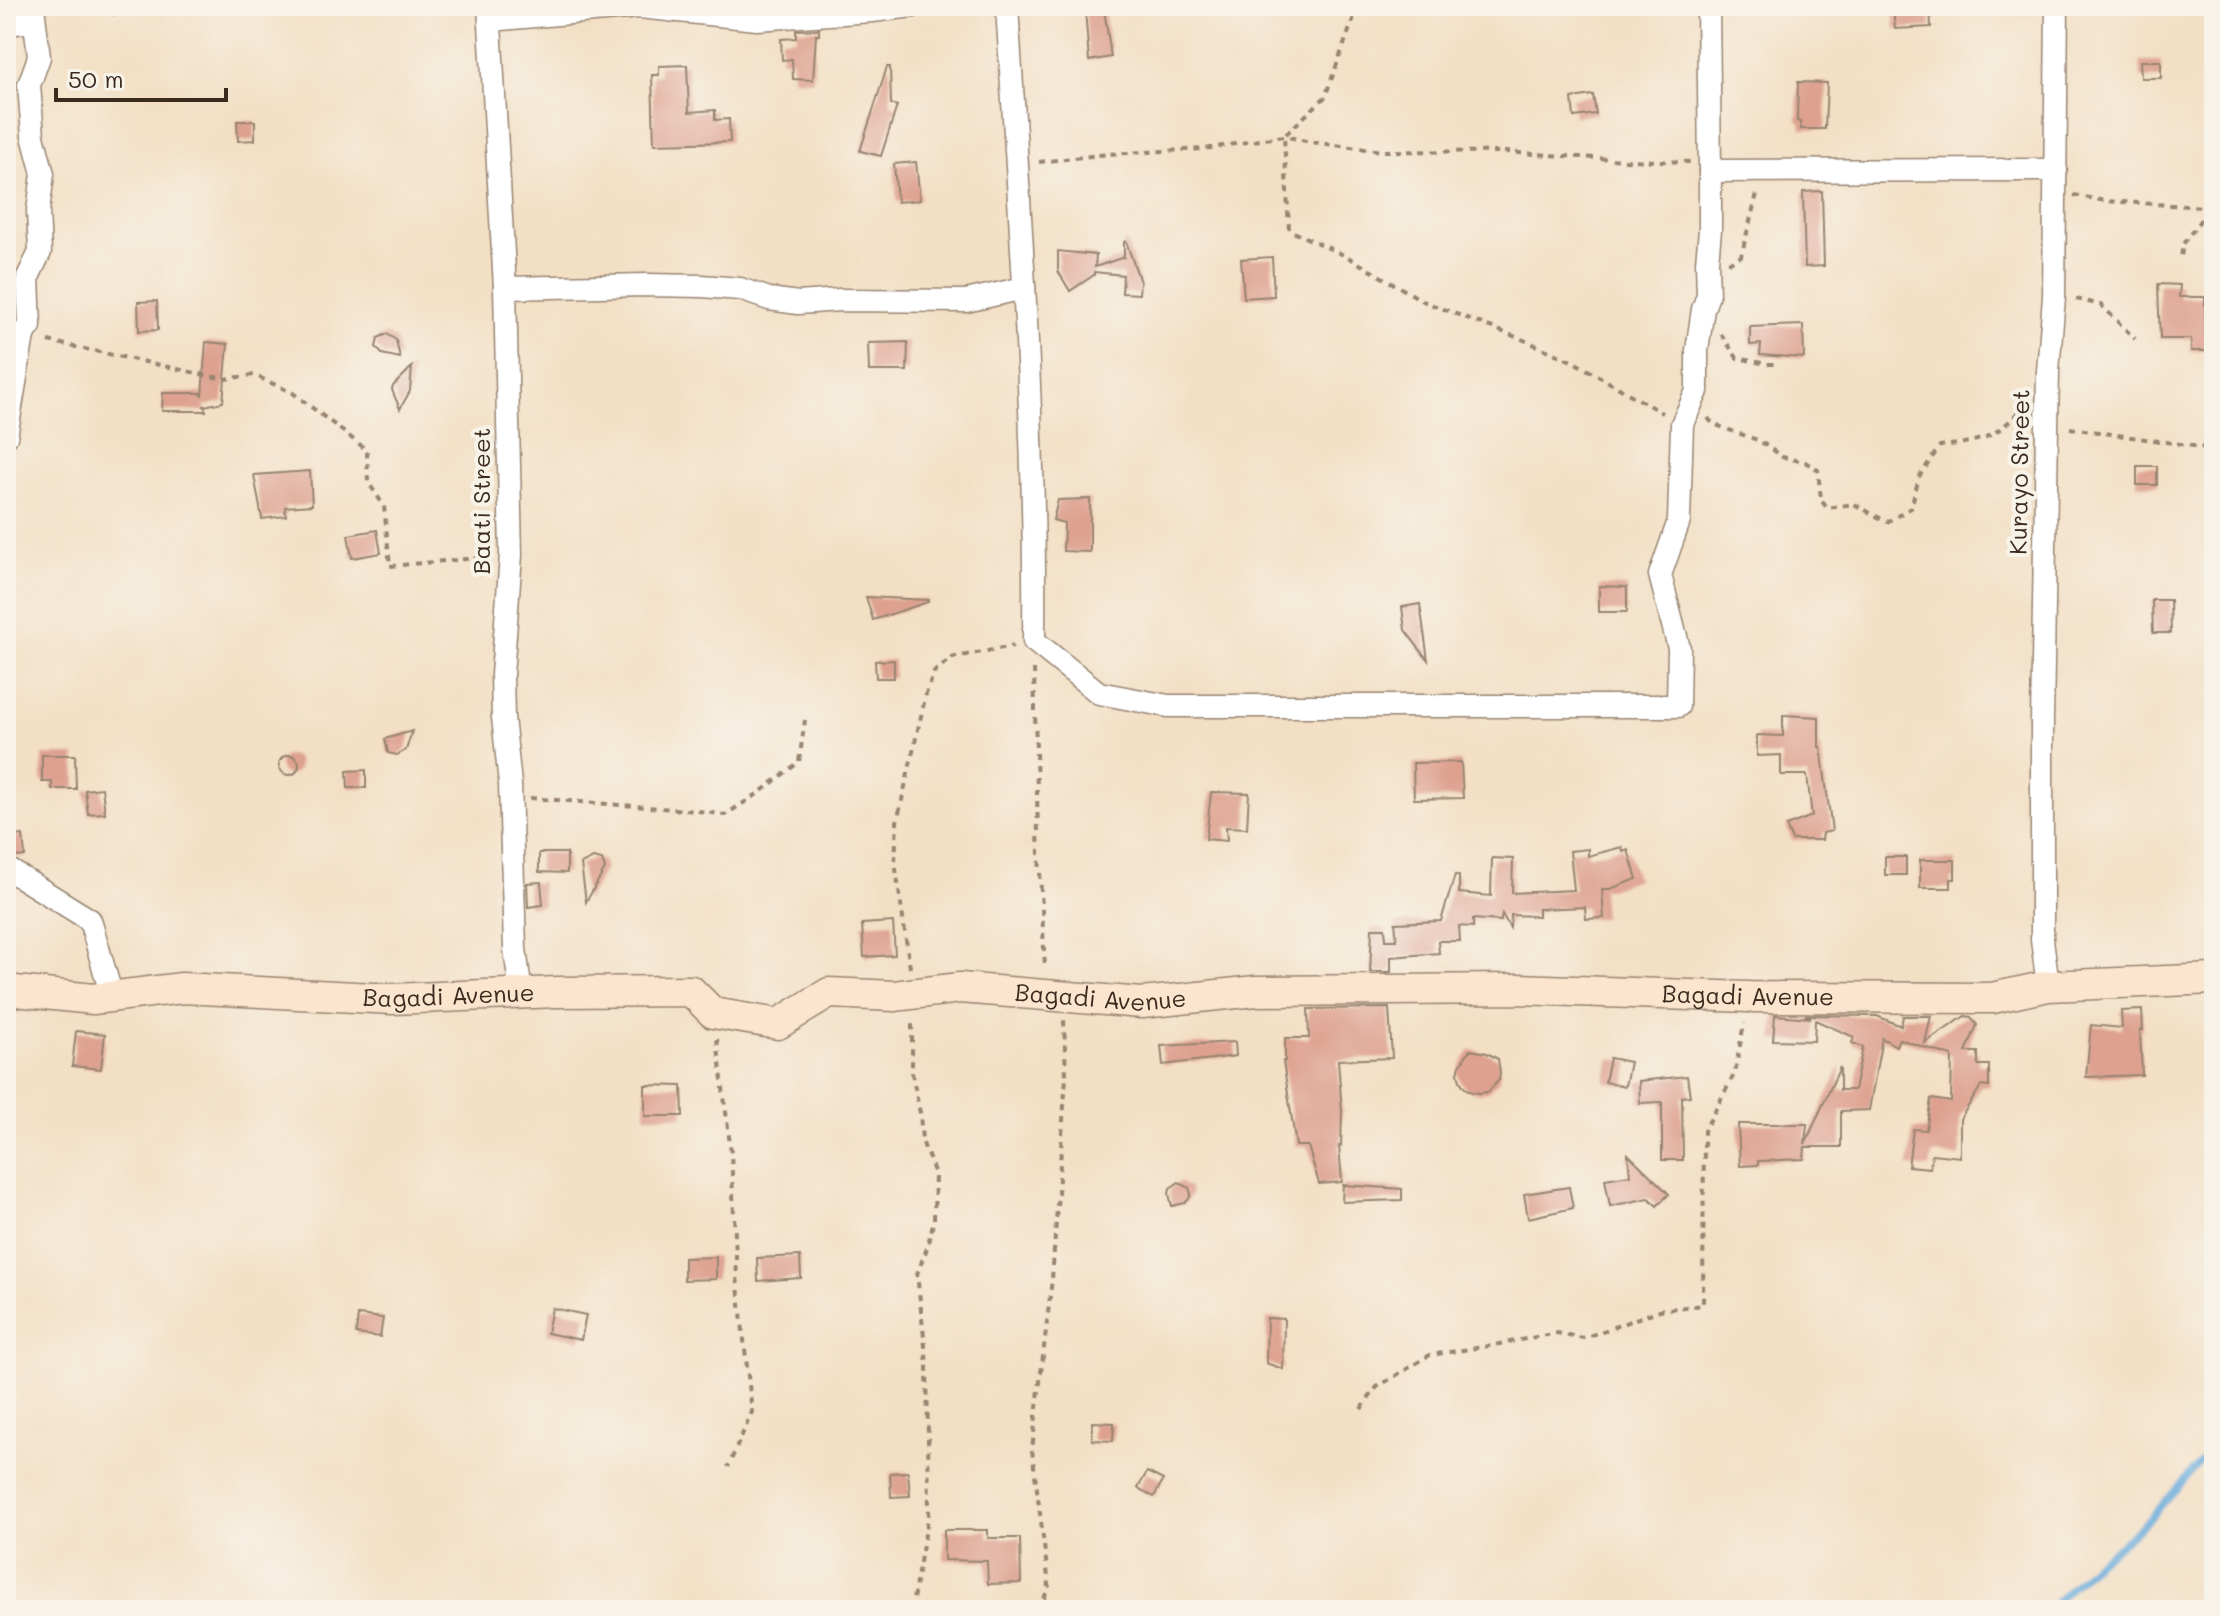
<svg xmlns="http://www.w3.org/2000/svg" width="2220" height="1616" font-family="Mali,sans-serif">
<rect width="100%" height="100%" fill="#f7f3e8"/>
<filter id="ink" filterUnits="userSpaceOnUse"><feTurbulence type="fractalNoise" baseFrequency=".0125" numOctaves="2"/><feDisplacementMap in="SourceGraphic" scale="16" xChannelSelector="R" yChannelSelector="G"/><feConvolveMatrix kernelMatrix="1 2 1 2 8 2 1 2 1" color-interpolation-filters="sRGB"/></filter>
<filter id="wash" filterUnits="userSpaceOnUse"><feTurbulence type="fractalNoise" baseFrequency=".006" numOctaves="4" result="noise"/><feDisplacementMap in="SourceGraphic" scale="32" xChannelSelector="R" yChannelSelector="G"/><feGaussianBlur stdDeviation="1.8" result="paint"/><feColorMatrix in="noise" values="0 0 0 0 0 0 0 0 0 0 0 0 0 0 0 0 0 1.4 0 .05"/><feComposite in="paint" operator="in"/></filter>
<g filter="url(#wash)">
<rect width="100%" height="100%" fill="#f3dfc4"/>
<g fill="none" stroke-linecap="round" stroke-linejoin="round">
<path stroke="#64a9da" stroke-width="7" d="M2048 1610 2096 1563 2119 1546 2151 1517 2214 1447"/>
</g>
<g id="blocks">
<g fill="#dea190">
<path d="M1893 6H1930L1931 27 1895 29Z"/>
<path d="M1085 9H1104L1111 57 1089 61Z"/>
<path d="M819 29V35H816L813 80 793 79 792 59 782 60 781 39 796 38V30Z"/>
<path d="M2140 61H2161V78H2141Z"/>
<path d="M687 65 689 112 715 110V120L729 119 730 142 654 144 652 75H659V66Z"/>
<path d="M887 67H890L891 104 897 106 881 156 860 151Z"/>
<path d="M1798 82 1827 83 1825 129H1801L1800 122 1797 121Z"/>
<path d="M1593 95 1596 114 1574 117 1572 98Z"/>
<path d="M237 121H255V140L238 141Z"/>
<path d="M916 162 920 200 897 202 894 164Z"/>
<path d="M1822 191 1824 266 1805 267 1803 192Z"/>
<path d="M1126 241 1140 282 1139 294 1122 293 1123 275 1094 272V275L1070 291 1058 271V251L1096 255 1095 267 1124 257V242Z"/>
<path d="M1272 257 1274 296 1244 298 1241 259Z"/>
<path d="M2158 284 2180 285 2179 297H2205V332H2212V351H2191V339H2160Z"/>
<path d="M157 301 158 330 139 331 138 302Z"/>
<path d="M1803 325 1804 358 1760 355 1761 344 1750 345V327Z"/>
<path d="M387 334 396 340 400 358 382 354 376 347 378 338Z"/>
<path d="M206 342 228 344 223 402 204 406 206 411H162L163 393H201L202 396Z"/>
<path d="M908 342 907 371H869L868 343Z"/>
<path d="M412 367 410 391 400 409 392 390 393 386Z"/>
<rect x="2137" y="466" width="20" height="19"/>
<path d="M310 471 312 505 285 507 286 516 262 519 254 475Z"/>
<path d="M1090 499V552L1063 551 1064 523 1053 520 1058 500Z"/>
<path d="M377 530 381 553 352 558 348 535Z"/>
<path d="M1599 586 1627 587V612H1599Z"/>
<path d="M866 597 928 600V602L873 620Z"/>
<path d="M2152 600H2170L2171 633H2153Z"/>
<path d="M1420 604 1428 660 1405 630 1402 607Z"/>
<path d="M894 660V678H876L875 661Z"/>
<path d="M1783 715 1819 717V747H1821L1832 831 1823 833 1822 840H1792L1786 826 1812 816 1807 775H1781V755L1757 756V735L1783 736Z"/>
<path d="M412 731 406 750 397 755 388 753 385 739Z"/>
<circle cx="289" cy="765" r="10"/>
<path d="M42 755H75L76 789H52V782H42Z"/>
<path d="M1461 762 1463 798 1414 799 1413 763Z"/>
<path d="M366 770V788H348L347 771Z"/>
<path d="M102 788 105 813 88 814 85 790Z"/>
<path d="M1211 792 1249 793 1247 828 1226 827 1227 841 1206 839Z"/>
<path d="M23 835 25 856 14 857 6 854V837Z"/>
<path d="M1622 847 1623 852 1628 850 1637 879 1610 889H1602L1604 918 1586 919 1585 907 1538 909V916L1511 915 1510 928 1502 914 1501 921 1473 919V927L1459 926 1460 941H1438L1439 953 1391 957V972H1370L1372 928H1385L1386 940H1397L1395 923 1441 921 1455 875 1459 876V893L1491 896 1492 858 1513 859 1512 893 1574 890 1570 851 1588 849V856Z"/>
<path d="M539 853H567V873L539 872Z"/>
<rect x="1885" y="857" width="21" height="18"/>
<path d="M593 858 602 860 605 869 586 902 581 864Z"/>
<path d="M1920 860H1955V879H1951V888H1920Z"/>
<path d="M541 882 543 905 528 907 527 883Z"/>
<path d="M893 922 895 955 864 957 862 924Z"/>
<path d="M1389 1008 1392 1058 1338 1060 1342 1111 1341 1146H1339L1342 1182 1319 1184 1308 1146H1296L1283 1061H1285V1038H1309L1308 1009Z"/>
<path d="M2142 1010 2143 1030H2140L2142 1075 2086 1077 2091 1025 2122 1028 2121 1011Z"/>
<path d="M1775 1015 1811 1018 1805 1015 1877 1016 1901 1026 1903 1016H1931L1925 1043 1965 1016 1971 1017 1977 1025 1966 1052H1978V1065H1989V1087L1981 1086 1960 1119V1157L1932 1154 1930 1168 1908 1166 1913 1129 1926 1130 1931 1099 1951 1102 1952 1056 1899 1039 1896 1046 1882 1038 1869 1110 1841 1111V1147H1805L1804 1159 1758 1161V1165L1740 1166 1738 1124H1807L1805 1144 1840 1067V1090H1854L1863 1047 1852 1043 1854 1037 1815 1020 1814 1041 1773 1040Z"/>
<path d="M76 1031 105 1034 101 1069 72 1066Z"/>
<path d="M1235 1042 1236 1056 1163 1065 1161 1046Z"/>
<path d="M1470 1050 1487 1053 1498 1059 1500 1072 1499 1080 1488 1092 1480 1093 1472 1092 1465 1088 1460 1081 1458 1073 1460 1065Z"/>
<path d="M1610 1058 1630 1062 1625 1086 1605 1082Z"/>
<path d="M1687 1076 1690 1096 1682 1097 1683 1160H1662V1102L1640 1103 1639 1081Z"/>
<path d="M645 1085 682 1086 683 1116H645Z"/>
<path d="M1628 1154 1669 1194 1657 1206 1649 1198 1610 1206 1605 1179 1630 1175Z"/>
<path d="M1179 1182 1189 1188 1191 1194 1189 1199 1185 1203 1172 1206 1169 1194 1170 1188Z"/>
<path d="M1343 1185 1402 1189V1200L1342 1202Z"/>
<path d="M1569 1187 1573 1208 1528 1218 1524 1194Z"/>
<path d="M800 1256 801 1278 758 1281 757 1258Z"/>
<path d="M716 1257V1279L684 1280V1258Z"/>
<path d="M552 1308 586 1315 581 1340 547 1333Z"/>
<path d="M358 1315 383 1318 380 1337 356 1334Z"/>
<path d="M1267 1318 1284 1319 1283 1369 1266 1363Z"/>
<path d="M1092 1422 1114 1423 1113 1441 1092 1440Z"/>
<path d="M908 1472 910 1496 891 1497 890 1473Z"/>
<path d="M1147 1472 1163 1480 1154 1497 1138 1488Z"/>
<path d="M944 1530H988V1538H1020L1021 1583 988 1584 987 1561 944 1560Z"/>
</g>
</g>
</g>
<g filter="url(#ink)">
<use href="#blocks" fill-opacity="0" stroke="#978471" stroke-width="2"/>
<g fill="none" stroke-linecap="round" stroke-linejoin="round">
<defs>
<g id="street">
<path d="M489 6 505 288 511 555 502 675 503 717 510 784 515 949 521 994"/>
<path d="M1007 6C1020 218 1036 430 1034 641L1099 693 1168 706H1678L1679 648 1660 575 1679 521 1682 424 1697 391V350L1703 309 1708 295 1707 262 1710 230V171"/>
<path d="M1708 6 1710 171 2056 170"/>
<path d="M491 20 639 7 757 19 872 11 913 6"/>
<path d="M6 24 34 21"/>
<path d="M505 288 647 285 702 286 740 289 769 299 798 303 840 300 966 301 1024 288"/>
<path d="M6 437 23 335 30 326 28 277 40 252 38 211 43 174 33 136 29 85 39 57 33 6"/>
<path d="M6 868 90 920 112 997"/>
<path d="M2048 986 2042 939V720L2048 371 2054 297 2057 6"/>
</g>
<g id="secondary">
<path id="s1" d="M6 990 93 999 182 988 393 999 557 992 691 991 713 1013 778 1024 829 993 894 996 960 988 1142 1003 1256 991 1517 989 1749 997 1992 998 2048 986 2214 979"/>
</g>
</defs>
<use href="#street" stroke="#978471" stroke-width="25"/>
<use href="#secondary" stroke="#978471" stroke-width="33"/>
<g stroke="#978471" stroke-width="4" stroke-dasharray="6 6" stroke-linecap="butt">
<path d="M87 6 119 15 152 6 180 8 194 6"/>
<path d="M1355 6 1353 20 1325 97 1284 136 1289 230 1346 256 1425 302 1524 340 1574 362 1662 413"/>
<path d="M1039 162 1108 154 1204 149 1284 136 1310 142 1382 151 1505 152 1625 160 1691 162"/>
<path d="M2074 195 2105 201 2204 207V215L2183 244 2181 257"/>
<path d="M1728 263 1741 256 1758 190"/>
<path d="M2076 299 2101 305 2135 339"/>
<path d="M1721 334 1737 358 1767 364H1778"/>
<path d="M48 341 224 379 254 375 293 393 367 450 368 482 384 506 390 566 488 557"/>
<path d="M1708 418 1713 424 1760 441 1782 457 1805 462 1818 470 1821 500 1827 508 1854 504 1887 522 1911 508 1919 477 1940 446C1981 442 1997 438 2024 405"/>
<path d="M2070 428 2214 449"/>
<path d="M1034 669 1038 834 1045 968"/>
<path d="M530 798 699 811 725 815 759 793 799 762 805 720"/>
<path d="M910 968 895 862 897 822 926 694 934 672 951 658 1013 646"/>
<path d="M717 1039 731 1153 737 1277 752 1412 728 1467"/>
<path d="M1361 1409 1377 1387 1430 1355 1489 1346 1557 1333 1584 1338 1660 1310 1703 1305 1704 1131 1735 1073 1744 1023"/>
<path d="M911 1610 929 1513 927 1364 917 1274 927 1248 934 1220 935 1174 922 1141 920 1113 912 1073V1021"/>
<path d="M1040 1610 1049 1585 1032 1450 1052 1279 1066 1077 1064 1020"/>
</g>
<use href="#street" stroke="#fff" stroke-width="22"/>
<use href="#secondary" stroke="#fce5cf" stroke-width="30"/>
</g>
</g>
<g text-anchor="middle" stroke-width="8" stroke-linejoin="round" paint-order="stroke">
<g font-size="24" fill="#3b2a1e" stroke="#f7f3e8">
<text transform="translate(2020 472) rotate(-89)" y="8">Kurayo Street</text>
<text transform="translate(482 501) rotate(-90)" y="8">Baati Street</text>
<text dy="8" stroke="none"><textPath href="#s1" startOffset="1116">Bagadi Avenue</textPath></text>
<text dy="8" stroke="none"><textPath href="#s1" startOffset="444">Bagadi Avenue</textPath></text>
<text dy="8" stroke="none"><textPath href="#s1" startOffset="1764">Bagadi Avenue</textPath></text>
</g>
</g>
<rect width="2220" height="1616" fill="none" stroke="#f7f3e8" stroke-width="32"/>
<path d="M56 88v12h170v-12" fill="none" stroke="#3b2a1e" stroke-width="4"/>
<text x="68" y="88" font-size="24" fill="#3b2a1e" stroke="#f7f3e8" stroke-width="6" paint-order="stroke">50 m</text>
</svg>
